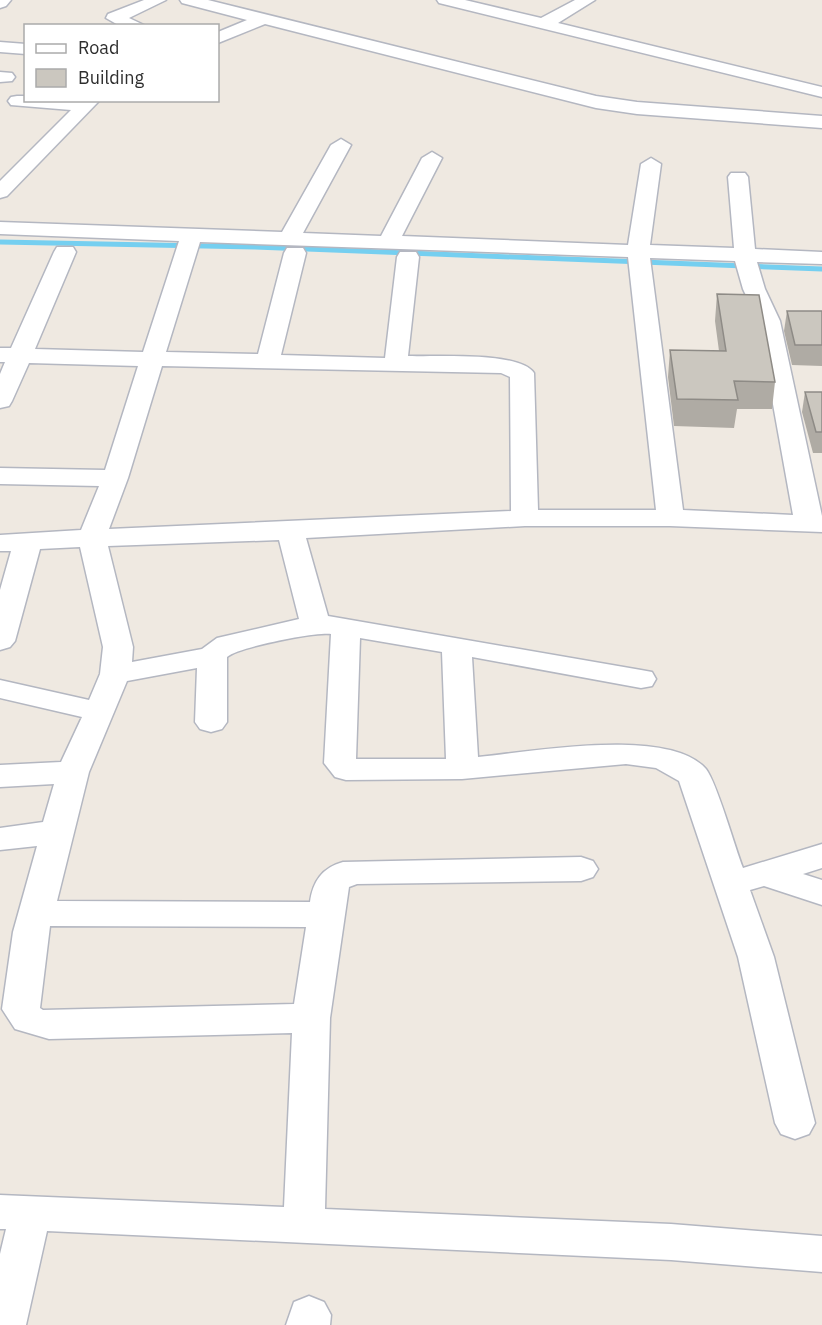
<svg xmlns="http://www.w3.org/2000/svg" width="822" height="1325" font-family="'IBM Plex Sans',sans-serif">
<rect width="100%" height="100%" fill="#efe9e1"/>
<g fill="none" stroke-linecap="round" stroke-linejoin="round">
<path stroke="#75cff0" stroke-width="5" d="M0 242 255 247 822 269"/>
<defs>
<g id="minor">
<path d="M0 0H11L6 6 0 8Z"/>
<path d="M144 0H166L129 18 146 26H120L106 18 108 14Z"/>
<path d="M180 0H208L596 96 637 102 822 116V128L637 114 596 108 265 24 218 43V32L247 20 182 3Z"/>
<path d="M437 0H465L541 18 575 0H595L558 23 822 87V97L439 3Z"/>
<path d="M0 42 26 44V54L0 52Z"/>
<path d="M0 72 12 73 15 77 12 81 0 82Z"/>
<path d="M17 96H26V100H100L7 196 0 198V181L71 110 11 105 8 101 11 97Z"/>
<path d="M341 139 351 145 303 233 381 236 422 158 432 152 442 158 402 236 628 245 641 164 651 158 661 164 650 245 734 248 728 177 731 173H745L748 177 755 249 822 252V264L757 262 765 289 780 321 822 516V532L670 526H525L306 538 328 616 641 670 652 672 656 679 652 686 641 688 472 657 478 757C530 752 669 726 706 769 717 783 735 848 743 868L822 844V868L803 874 822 880V905L764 886 750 890 774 957 815 1123 809 1134 795 1139 781 1134 775 1123 738 957 679 781 656 768 626 764 462 779 346 780 335 777 324 763 331 634C315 632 239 647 227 657V722L222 729 211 732 200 729 195 722 197 668 127 681 89 772 57 901 310 902C313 881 322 868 343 862L581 857 593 861 598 869 593 877 581 881 357 884 349 887 330 1018 325 1209 671 1224 822 1236V1272L671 1260 47 1231 26 1325H0V1254L6 1229H0V1195L284 1207 292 1033 49 1039 15 1029 2 1009 13 932 37 846 0 850V828L43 822 54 784 0 787V765L61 762 82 717 0 698V680L89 700 100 674 103 647 80 547 40 549 15 641 10 647 0 650V590L11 551H0V535L81 530 99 486 0 484V468L105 470 138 366 29 363 12 401 9 406 0 408V374L5 362H0V348H11L54 252 57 247H73L76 252 35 349 143 352 179 241 0 234V222L282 232 331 145ZM200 242 628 257 656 510H538L534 373C519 351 435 357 408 356L419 257 416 252H400L397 257 385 358 281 355 306 253 303 248H287L284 253 258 354 166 352ZM650 258 735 261 743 289 758 321 793 515 683 510ZM162 366 501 373 510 377 511 511 109 529 128 478ZM279 540 299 619 217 638 202 649 132 662 133 647 108 546ZM360 638 442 652 446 759H356ZM50 926 306 927 294 1004 43 1010 40 1008Z"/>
<path d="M309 1296 324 1302 331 1315 330 1325H286L294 1302Z"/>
</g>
</defs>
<use href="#minor" stroke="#b4b7c1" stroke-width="3"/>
<use href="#minor" fill="#fff" fill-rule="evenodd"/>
</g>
<g fill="#afaba4">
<path d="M717 294 775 382 772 409H737L734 428 674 426 668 377 670 350 719 351 715 321Z"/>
<path d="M787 311H822V366L792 365 784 331Z"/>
<path d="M805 392H822V453H813L802 412Z"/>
</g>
<g fill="#cbc7bf" stroke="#8e8b86" stroke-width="1.5">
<path d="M717 294 759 295 775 382 734 381 738 400 677 399 670 350 726 351Z"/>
<path d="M787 311H822V345H795Z"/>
<path d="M805 392H822V432H816Z"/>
</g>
<rect x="24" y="24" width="195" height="78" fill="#ffffff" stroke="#ababab" stroke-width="1.5"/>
<rect x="36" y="44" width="30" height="9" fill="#ffffff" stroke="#ababab" stroke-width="1.5"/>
<text x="78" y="54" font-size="18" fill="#2e2e2e">Road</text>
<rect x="36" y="69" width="30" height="18" fill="#cbc7bf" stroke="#ababab" stroke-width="1.5"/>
<text x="78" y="84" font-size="18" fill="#2e2e2e">Building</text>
</svg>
